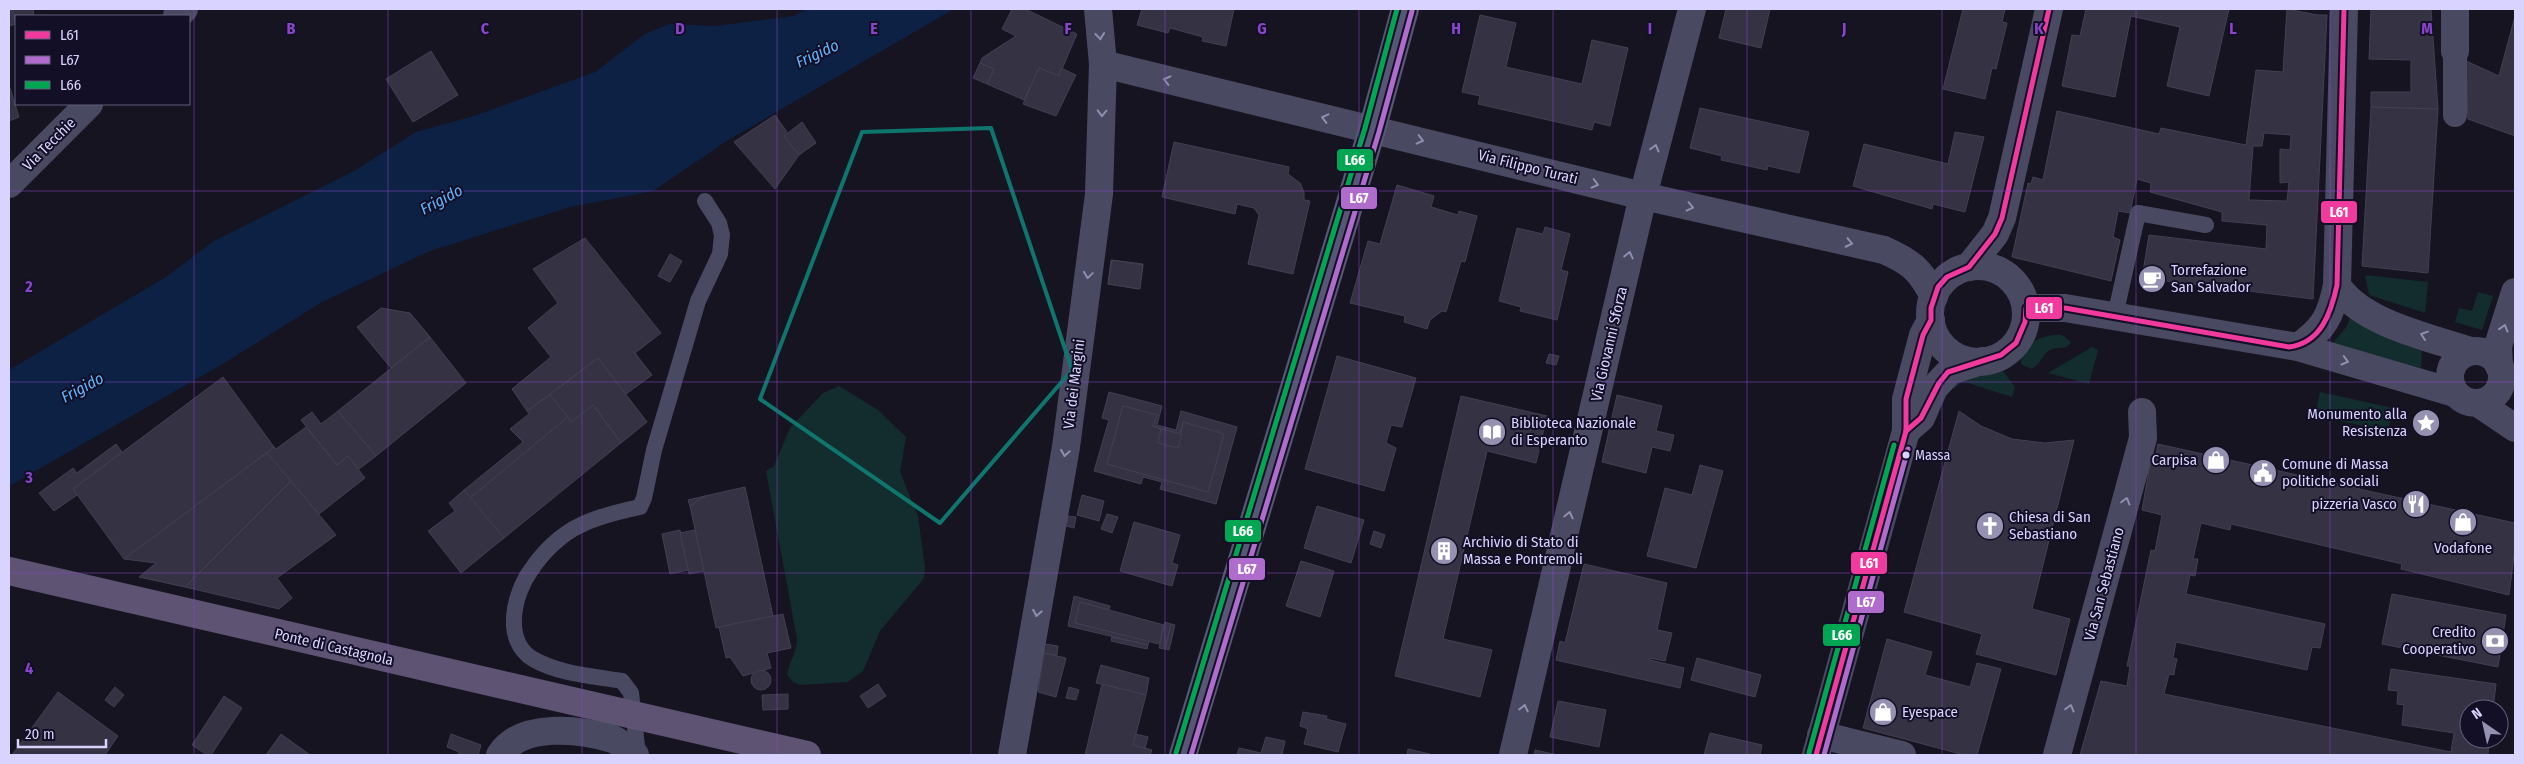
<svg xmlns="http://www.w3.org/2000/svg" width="2524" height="764" font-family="'Fira Sans Condensed',sans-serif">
<rect width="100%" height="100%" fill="#161421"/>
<g fill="#132c2d">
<path d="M2365 275 2428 282 2425 313 2369 295Z"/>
<path d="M2478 292 2493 296 2482 330 2455 322 2459 308 2472 311Z"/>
<path d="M2351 315 2422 347 2421 368 2332 344 2347 326Z"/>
<path d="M2062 335 2071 342 2068 346C2063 349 2057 347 2052 349 2043 352 2041 364 2032 369L2022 365C2015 344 2046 333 2062 335Z"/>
<path d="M2092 347 2098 350 2089 384 2048 373Z"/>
<path d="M2003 371 2015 387 2012 397 1968 383H1961L1954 389 1948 384Z"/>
<path d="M839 386 878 410 906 437 900 472 918 516 925 568 924 578 880 631 863 671 848 682 801 685 793 682 787 675C789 662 797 652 797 639L766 471 774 466 790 428 823 393Z"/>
<path d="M2320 392 2393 408 2388 431 2315 416Z"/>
</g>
<path fill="#0d2144" d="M807 9H954L728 140 653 191 570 207 430 251 322 302 221 365 9 486V370L166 277 214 241 354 171 416 132 474 116 595 72 645 34 669 24 714 26 793 16Z"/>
<g fill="#343243" stroke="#433f54" fill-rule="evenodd">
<path d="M9 9H11L16 24 9 26Z"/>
<path d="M11 9H35H33L34 16H16V24Z"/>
<path d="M1012 9H1025L1077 34 1059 76 1039 68 1024 100 987 84 994 69 980 63 982 58 1016 36 1002 29Z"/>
<path d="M1142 9H1234L1226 46 1202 41 1203 37 1170 28 1168 33 1137 25Z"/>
<path d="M1726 9H1770L1761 48 1719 38Z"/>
<path d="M1963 9H2005L2002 22 2007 23 1996 69 1992 68 1985 99 1943 89Z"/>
<path d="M2086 9H2229L2209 96 2167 86 2180 27 2131 16 2115 97 2062 86 2072 35 2080 36Z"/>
<path d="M2287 9 2317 15H2327L2313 299 2142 278 2149 235 2266 249 2267 225 2222 221V212L2150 192 2151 183 2137 179 2130 213 2118 211 2113 237 2120 240 2111 281 2012 257 2028 183 2031 184 2033 177 2043 180 2057 111 2159 134 2161 128 2246 145 2256 70 2283 72ZM2264 133 2291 135 2290 150 2280 149V183L2289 182 2287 201 2249 200 2253 146H2262Z"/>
<path d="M2371 9H2431L2438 109 2371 107V92H2411V60L2369 59Z"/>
<path d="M1480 15 1516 23 1506 67 1582 84 1592 40 1628 48 1610 126 1594 122 1592 130 1478 104 1480 96 1462 92Z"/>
<path d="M2515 16V136L2468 119 2466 61 2499 76Z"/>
<path d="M431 51 458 95 413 122 386 79Z"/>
<path d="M980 63 994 69 987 84 973 78Z"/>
<path d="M1039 68 1059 76 1061 68 1076 75 1056 116 1023 104Z"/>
<path d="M9 85 19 117 9 121Z"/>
<path d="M2371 107 2438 109 2428 273 2362 266Z"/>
<path d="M1700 108 1809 132 1799 173 1768 166 1767 170 1721 160 1722 156 1690 148Z"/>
<path d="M775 115 787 132 784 136 799 155 775 189 734 142Z"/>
<path d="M802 122 816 143 799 155 784 136Z"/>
<path d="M1955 132 1984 137 1965 212 1933 204 1932 209 1853 186 1864 144 1948 164Z"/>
<path d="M1174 142 1289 167 1288 174 1300 183 1304 192V200L1310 201 1293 274 1248 264 1259 215 1254 208 1237 204 1235 214 1162 197Z"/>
<path d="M1397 185 1434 196 1431 207 1458 215 1459 211 1477 216 1465 262 1461 261 1446 312 1442 311 1430 320 1427 329 1404 322 1405 316 1350 303 1368 241 1380 244Z"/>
<path d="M1545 227 1570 234 1561 270 1568 272 1557 320 1520 311 1521 307 1499 301 1517 228 1543 234Z"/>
<path d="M585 238 661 333 635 353 652 375 626 394 598 358 527 411 512 389 551 357 528 328 558 303 533 269Z"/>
<path d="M670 254 682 261 670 282 658 276Z"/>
<path d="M1111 260 1143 264 1139 289 1108 284Z"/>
<path d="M1112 260 1143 265 1140 289 1108 284Z"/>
<path d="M381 308 410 313 430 337 391 368 357 327Z"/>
<path d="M430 337 466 383 376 456 338 411Z"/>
<path d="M1549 354 1559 356 1556 365 1546 363Z"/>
<path d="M1337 356 1416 378 1402 427 1391 425 1386 443 1396 448 1384 491 1305 469Z"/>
<path d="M598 358 647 422 621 443 593 405 571 422 550 395Z"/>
<path d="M223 377 274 447 124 559 73 489Z"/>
<path d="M1109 392 1162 406 1157 425 1176 430 1181 411 1237 427 1216 504 1160 489 1162 482 1143 477 1141 484 1094 471 1109 420 1102 418ZM1123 406 1157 415 1153 426 1180 434 1183 422 1224 434 1208 492 1107 464Z"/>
<path d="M550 395 568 417 470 498 464 490 523 442 510 429 529 414 527 411Z"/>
<path d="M1617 395 1662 406 1656 431 1674 435 1670 451 1652 447 1646 473 1602 462Z"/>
<path d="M1461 396 1547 416 1536 463 1487 451 1443 639 1492 650 1480 697 1395 676Z"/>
<path d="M593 405 621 443 504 538 470 498 568 417 571 422Z"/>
<path d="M1123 406 1157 415 1153 426 1161 429 1158 443 1178 448 1183 422 1224 434 1208 492 1107 464Z"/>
<path d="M338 411 376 456 359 469 348 456 337 465 301 420 312 412 321 424Z"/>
<path d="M1959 411 1981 426 2012 439 2045 443 2074 440 2032 609 2070 619 2056 675 1976 654 1982 634 1904 612Z"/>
<path d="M306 427 337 465 348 456 365 478 319 514 267 453 274 447 276 449Z"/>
<path d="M1161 429 1182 434 1178 448 1158 443Z"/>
<path d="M116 444 122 452 73 489 77 495 54 511 39 493 73 468 77 473Z"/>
<path d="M2158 444 2347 486 2349 480 2361 484 2359 489 2515 523V548L2509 595 2401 569 2402 564 2231 524 2230 530 2201 523 2193 559H2198L2195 576 2190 575 2186 594 2325 624 2320 648 2312 647 2307 670 2176 642 2173 658 2177 659 2175 668 2174 675 2169 674 2164 694 2451 752 2454 733 2402 725 2404 705 2397 704 2398 691 2388 690 2391 669 2496 684 2493 709H2469V739H2489L2488 755H2080L2101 681 2127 686 2130 666H2127L2151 550 2155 551 2162 515 2142 510 2152 453 2156 454Z"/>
<path d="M267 453 291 481 185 587 139 577 156 563 124 559Z"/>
<path d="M1700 465 1723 471 1696 568 1647 556 1665 488 1692 495Z"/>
<path d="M291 481 336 535 277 578 292 598 279 609 185 587Z"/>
<path d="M745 487 773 616 716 628 690 506 705 496Z"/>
<path d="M464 490 504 538 461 573 428 531 455 511 449 503Z"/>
<path d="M1082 495 1104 501 1099 521 1077 515Z"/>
<path d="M705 496 690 506 688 500Z"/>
<path d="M1317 506 1364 520 1351 563 1304 548Z"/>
<path d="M1107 514 1118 517 1112 533 1101 529Z"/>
<path d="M1068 516 1076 517 1074 528 1066 526Z"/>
<path d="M1134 522 1180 535 1172 563 1178 565 1172 586 1120 571Z"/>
<path d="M680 530 688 570 670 574 662 534Z"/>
<path d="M695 530 704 571 689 574 680 533Z"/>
<path d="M1374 531 1385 535 1381 548 1370 544Z"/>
<path d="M1301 561 1334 571 1320 617 1286 606Z"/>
<path d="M1584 564 1667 583 1657 630 1672 633 1665 661 1650 658V660L1684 668 1680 688 1556 660 1560 641 1565 643Z"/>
<path d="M2392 594 2506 615 2498 667 2382 644Z"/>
<path d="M1074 596 1110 606 1109 610 1080 602 1075 623 1149 641 1148 645 1068 626Z"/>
<path d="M1080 602 1164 625 1159 644 1075 623Z"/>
<path d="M783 614 791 648 767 653 771 668 743 676 730 657 726 658 719 627Z"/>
<path d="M1165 622 1171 624 1165 649 1159 648Z"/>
<path d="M1171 624 1175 625 1169 650 1165 649Z"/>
<path d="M1112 637 1148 645 1147 649 1111 641Z"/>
<path d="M1887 639 1932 652 1925 675 1970 687 1977 663 2001 669 1977 755H1964L1863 728Z"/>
<path d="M1045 644 1058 646 1057 655 1044 653Z"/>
<path d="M1044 653 1066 658 1056 697 1038 692Z"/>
<path d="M1697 658 1761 675 1755 697 1691 680Z"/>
<path d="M1101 665 1149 678 1146 695 1096 683Z"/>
<circle cx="761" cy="680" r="10"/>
<path d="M878 684 886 696 868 708 860 696Z"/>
<path d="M1102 684 1146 695 1133 745 1152 750 1150 755H1085Z"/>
<path d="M115 687 124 695 114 707 105 700Z"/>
<path d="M1069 687 1079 690 1076 700 1066 698Z"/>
<path d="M58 692 118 736 105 755H12Z"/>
<path d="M788 694V709L763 710 762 695Z"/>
<path d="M224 696 242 708 211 755H207L192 745Z"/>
<path d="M1558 701 1606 710 1599 747 1550 737Z"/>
<path d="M1303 712 1327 716 1326 719 1346 724 1338 752 1304 744 1308 729 1300 726Z"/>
<path d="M1710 733 1762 745 1760 755H1704Z"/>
<path d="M281 734 310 755H266Z"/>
<path d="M451 734 481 745 478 755H458L459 752 447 747Z"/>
<path d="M1136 734 1148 737 1145 748 1133 745Z"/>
<path d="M1266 737 1285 741 1282 755H1237L1239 748 1261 753Z"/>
<path d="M1408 749 1430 754V755H1407Z"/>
<path d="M1535 750 1558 755H1534Z"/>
</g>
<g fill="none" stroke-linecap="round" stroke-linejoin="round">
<g stroke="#4a4962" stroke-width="16">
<path d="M2115 316 2138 213 2206 225"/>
<path d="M638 755 631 693 622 681C593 676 559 674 533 659 503 641 513 595 531 570 543 552 561 534 581 525 599 516 621 511 640 507L644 498 654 450 698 301 720 254 722 235 719 223 705 201"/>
</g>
<path stroke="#4a4962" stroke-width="24" d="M2455 51V115"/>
<g stroke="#4a4962" stroke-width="28">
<path d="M2455 9V51"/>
<path d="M1103 64 1643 196 1884 250C1911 262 1921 270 1934 297"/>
<path d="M2499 366 2498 346 2515 292"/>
<path d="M1906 431 1921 418 1934 388 1950 371 1982 361"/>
<path d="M1821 735 1902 755"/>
<path d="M500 755C521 722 580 729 613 739 620 742 628 750 635 755"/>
<path d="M1513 755 1643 196 1692 9"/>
<path d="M1816 755 1906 431V399L1923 335 1931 320"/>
<path d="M2057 755 2143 438 2142 412"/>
</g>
<g stroke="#4a4962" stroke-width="28">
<path d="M177 16 184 9"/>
<path d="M9 184 89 104"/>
<circle cx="1978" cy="314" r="48"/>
<path d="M1969 267 1995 234 2002 218 2049 9"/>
<path d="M2337 285C2360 323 2429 337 2470 351"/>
<path d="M2026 308H2065L2298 347 2455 393"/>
<path d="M2298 347C2324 329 2331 316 2337 285L2344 9"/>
<circle cx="2476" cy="377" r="26"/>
<path d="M2478 403 2515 428"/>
<path d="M1012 755 1066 447 1099 194 1103 64 1098 9"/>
</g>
<path stroke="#575674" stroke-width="28" d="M1183 755 1372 130 1405 9"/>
<path stroke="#5e5373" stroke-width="28" d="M9 571 807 755"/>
<defs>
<g id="bus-1">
<path d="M1906 431 1921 418 1939 383 1948 372 2001 355 2016 343 2025 322 2026 308H2065L2289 347C2321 343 2331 313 2337 285L2344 9"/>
<path d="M1816 755 1906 431V399L1923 335 1931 320V308L1938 287 1947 277 1969 267 1995 234 2002 218 2049 9"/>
</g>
<g id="bus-2">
<path d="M1191 755 1379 132 1412 11"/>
<path d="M1824 755 1908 449"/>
</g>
<g id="bus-3">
<path d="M1176 753 1365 128 1397 9"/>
<path d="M1809 753 1894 445"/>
</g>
</defs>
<use href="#bus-1" stroke="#130f26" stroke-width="9"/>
<use href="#bus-2" stroke="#130f26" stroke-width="9"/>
<use href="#bus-3" stroke="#130f26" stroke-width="9"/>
<use href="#bus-1" stroke="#f13a9d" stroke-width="5"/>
<use href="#bus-2" stroke="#b06ccc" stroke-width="5"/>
<use href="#bus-3" stroke="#00a651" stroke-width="5"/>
</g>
<defs><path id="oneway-chevron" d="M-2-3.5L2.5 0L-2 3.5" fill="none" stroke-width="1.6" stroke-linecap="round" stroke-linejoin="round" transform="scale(1.25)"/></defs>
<g stroke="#928eb0">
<use href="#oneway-chevron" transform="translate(1100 36) rotate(84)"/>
<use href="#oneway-chevron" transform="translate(1167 80) rotate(-166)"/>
<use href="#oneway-chevron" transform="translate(1102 113) rotate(92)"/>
<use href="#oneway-chevron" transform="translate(1325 118) rotate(-166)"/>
<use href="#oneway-chevron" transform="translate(1420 140) rotate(14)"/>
<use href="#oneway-chevron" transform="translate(1655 148) rotate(-75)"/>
<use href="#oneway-chevron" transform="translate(1595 184) rotate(14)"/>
<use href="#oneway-chevron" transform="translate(1690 207) rotate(13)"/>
<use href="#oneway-chevron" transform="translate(1849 243) rotate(12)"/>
<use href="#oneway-chevron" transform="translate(1629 255) rotate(-77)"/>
<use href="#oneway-chevron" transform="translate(1088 275) rotate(98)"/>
<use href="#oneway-chevron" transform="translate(2504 328) rotate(-73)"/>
<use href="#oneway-chevron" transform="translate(2424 335) rotate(-161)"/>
<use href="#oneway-chevron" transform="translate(2345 361) rotate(16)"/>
<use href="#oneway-chevron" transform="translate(1065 453) rotate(99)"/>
<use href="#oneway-chevron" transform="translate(2126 501) rotate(-75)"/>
<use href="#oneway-chevron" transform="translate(1569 515) rotate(-77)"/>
<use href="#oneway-chevron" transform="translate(1037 613) rotate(100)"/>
<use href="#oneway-chevron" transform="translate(1524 708) rotate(-77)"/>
<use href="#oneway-chevron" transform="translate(2070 708) rotate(-75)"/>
</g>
<path fill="none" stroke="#0f766e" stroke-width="4" stroke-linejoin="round" d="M991 128 1072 370 940 523 760 399 862 132Z"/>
<path fill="none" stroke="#8945c9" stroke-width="1" stroke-opacity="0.55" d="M194 9V755M388 9V755M582 9V755M777 9V755M971 9V755M1165 9V755M1359 9V755M1553 9V755M1747 9V755M1942 9V755M2136 9V755M2330 9V755M9 191H2515M9 382H2515M9 573H2515"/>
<defs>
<symbol id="cafe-disc" viewBox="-11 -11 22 22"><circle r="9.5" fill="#9591b1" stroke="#130f26"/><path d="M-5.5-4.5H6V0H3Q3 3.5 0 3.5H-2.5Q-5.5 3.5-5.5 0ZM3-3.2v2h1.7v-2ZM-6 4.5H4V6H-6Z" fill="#fff"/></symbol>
<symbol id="sight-disc" viewBox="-11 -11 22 22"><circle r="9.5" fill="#9591b1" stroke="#130f26"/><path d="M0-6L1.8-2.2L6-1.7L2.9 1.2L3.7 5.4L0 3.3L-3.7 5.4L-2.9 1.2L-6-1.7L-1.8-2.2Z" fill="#fff"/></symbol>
<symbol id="library-disc" viewBox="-11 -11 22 22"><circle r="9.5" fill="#9591b1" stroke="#130f26"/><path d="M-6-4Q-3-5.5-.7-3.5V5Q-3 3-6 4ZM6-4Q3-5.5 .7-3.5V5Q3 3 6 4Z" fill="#fff"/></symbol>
<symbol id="shop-disc" viewBox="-11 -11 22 22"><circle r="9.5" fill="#9591b1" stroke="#130f26"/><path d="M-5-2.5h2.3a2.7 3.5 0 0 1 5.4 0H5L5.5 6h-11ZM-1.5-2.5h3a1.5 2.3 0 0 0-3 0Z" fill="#fff"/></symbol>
<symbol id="civic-disc" viewBox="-11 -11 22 22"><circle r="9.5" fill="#9591b1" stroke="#130f26"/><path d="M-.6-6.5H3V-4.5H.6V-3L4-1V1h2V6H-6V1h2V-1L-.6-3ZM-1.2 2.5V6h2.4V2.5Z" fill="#fff"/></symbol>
<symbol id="restaurant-disc" viewBox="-11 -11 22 22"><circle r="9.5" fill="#9591b1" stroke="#130f26"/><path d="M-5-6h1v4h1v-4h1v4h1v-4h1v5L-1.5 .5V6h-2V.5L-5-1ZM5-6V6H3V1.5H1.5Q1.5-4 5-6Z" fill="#fff"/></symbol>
<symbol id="church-disc" viewBox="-11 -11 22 22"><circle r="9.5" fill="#9591b1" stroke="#130f26"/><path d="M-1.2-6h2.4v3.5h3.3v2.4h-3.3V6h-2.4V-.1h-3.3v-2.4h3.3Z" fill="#fff"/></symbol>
<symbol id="building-disc" viewBox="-11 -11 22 22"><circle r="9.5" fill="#9591b1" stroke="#130f26"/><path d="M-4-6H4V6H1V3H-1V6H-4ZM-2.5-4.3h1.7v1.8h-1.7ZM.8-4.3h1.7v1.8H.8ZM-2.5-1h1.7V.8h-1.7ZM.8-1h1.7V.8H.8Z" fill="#fff"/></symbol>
<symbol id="bank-disc" viewBox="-11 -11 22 22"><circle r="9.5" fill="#9591b1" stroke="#130f26"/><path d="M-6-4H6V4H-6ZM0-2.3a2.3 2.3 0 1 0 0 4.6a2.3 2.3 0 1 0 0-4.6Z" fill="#fff"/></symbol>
</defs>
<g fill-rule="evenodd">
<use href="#cafe-disc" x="2136" y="263" width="32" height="32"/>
<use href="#sight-disc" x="2410" y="407" width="32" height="32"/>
<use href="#library-disc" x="1476" y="416" width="32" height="32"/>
<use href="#shop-disc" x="2200" y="444" width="32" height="32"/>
<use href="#civic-disc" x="2247" y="457" width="32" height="32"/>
<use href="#restaurant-disc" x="2400" y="488" width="32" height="32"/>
<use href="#shop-disc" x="2447" y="506" width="32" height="32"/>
<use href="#church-disc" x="1974" y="510" width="32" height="32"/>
<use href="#building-disc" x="1428" y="535" width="32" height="32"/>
<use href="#bank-disc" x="2479" y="625" width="32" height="32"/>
<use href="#shop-disc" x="1867" y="696" width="32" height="32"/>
</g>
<circle fill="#d9d4ff" stroke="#130f26" stroke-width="2" cx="1906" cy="455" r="4.5"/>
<g text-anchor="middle" stroke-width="4" stroke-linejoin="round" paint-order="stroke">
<g font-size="14" fill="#d9d4ff" stroke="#130f26" text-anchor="start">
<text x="1915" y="460">Massa</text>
</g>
<g font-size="15" fill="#d9d4ff" stroke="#130f26">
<text transform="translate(49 144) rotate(-45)" y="5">Via Tecchie</text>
<text transform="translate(1528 167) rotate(14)" y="5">Via Filippo Turati</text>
<text transform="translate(1609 344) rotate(-77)" y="5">Via Giovanni Sforza</text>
<text transform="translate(1074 384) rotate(-83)" y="5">Via dei Margini</text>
<text transform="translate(2104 584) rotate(-75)" y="5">Via San Sebastiano</text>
<text transform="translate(334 647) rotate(13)" y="5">Ponte di Castagnola</text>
</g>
<g font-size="15" fill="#d9d4ff" stroke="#130f26" text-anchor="start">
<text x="2171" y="275">Torrefazione<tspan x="2171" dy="17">San Salvador</tspan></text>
<text x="2407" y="419" text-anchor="end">Monumento alla<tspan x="2407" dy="17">Resistenza</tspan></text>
<text x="1511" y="428">Biblioteca Nazionale<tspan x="1511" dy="17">di Esperanto</tspan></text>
<text x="2197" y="465" text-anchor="end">Carpisa</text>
<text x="2282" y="469">Comune di Massa<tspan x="2282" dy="17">politiche sociali</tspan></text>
<text x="2397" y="509" text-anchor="end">pizzeria Vasco</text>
<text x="2009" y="522">Chiesa di San<tspan x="2009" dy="17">Sebastiano</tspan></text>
<text x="1463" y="547">Archivio di Stato di<tspan x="1463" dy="17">Massa e Pontremoli</tspan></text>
<text x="2463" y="553" text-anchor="middle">Vodafone</text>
<text x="2476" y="637" text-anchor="end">Credito<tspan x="2476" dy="17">Cooperativo</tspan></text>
<text x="1902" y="717">Eyespace</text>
</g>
<g font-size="16" font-style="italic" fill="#62b6ff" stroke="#130f26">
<text transform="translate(817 53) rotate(-25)" y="6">Frigido</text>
<text transform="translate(441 199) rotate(-28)" y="6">Frigido</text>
<text transform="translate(82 387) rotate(-28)" y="6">Frigido</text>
</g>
</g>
<g font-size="16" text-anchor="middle" font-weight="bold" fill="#8945c9" stroke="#130f26" stroke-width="4" stroke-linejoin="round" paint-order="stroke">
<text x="291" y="34">B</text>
<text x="485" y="34">C</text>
<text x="680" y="34">D</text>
<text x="874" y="34">E</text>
<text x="1068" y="34">F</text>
<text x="1262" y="34">G</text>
<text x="1456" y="34">H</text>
<text x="1650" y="34">I</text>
<text x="1844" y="34">J</text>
<text x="2039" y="34">K</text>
<text x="2233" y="34">L</text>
<text x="2427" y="34">M</text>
<text x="29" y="292">2</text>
<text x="29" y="483">3</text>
<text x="29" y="674">4</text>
</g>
<g stroke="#130f26" stroke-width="2">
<rect x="1336" y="148" width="38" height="24" rx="5" fill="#00a651"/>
<rect x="1340" y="186" width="38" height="24" rx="5" fill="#b06ccc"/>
<rect x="2320" y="200" width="38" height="24" rx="5" fill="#f13a9d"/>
<rect x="2025" y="296" width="38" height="24" rx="5" fill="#f13a9d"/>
<rect x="1224" y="519" width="38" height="24" rx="5" fill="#00a651"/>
<rect x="1850" y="551" width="38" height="24" rx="5" fill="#f13a9d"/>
<rect x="1228" y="557" width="38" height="24" rx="5" fill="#b06ccc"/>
<rect x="1847" y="590" width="38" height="24" rx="5" fill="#b06ccc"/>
<rect x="1822" y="623" width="39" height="24" rx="5" fill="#00a651"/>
</g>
<g font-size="14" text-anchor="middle" font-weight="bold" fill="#fff">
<text x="1355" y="165">L66</text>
<text x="1359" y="203">L67</text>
<text x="2339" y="217">L61</text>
<text x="2044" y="313">L61</text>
<text x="1243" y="536">L66</text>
<text x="1869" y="568">L61</text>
<text x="1247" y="574">L67</text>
<text x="1866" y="607">L67</text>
<text x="1842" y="640">L66</text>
</g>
<rect width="2524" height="764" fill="none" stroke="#d9d4ff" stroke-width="20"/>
<rect x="15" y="15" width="175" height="90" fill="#130f26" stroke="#625e7d"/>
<rect x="25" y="31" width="25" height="8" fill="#f13a9d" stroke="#625e7d"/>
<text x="60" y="40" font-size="15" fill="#d9d4ff">L61</text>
<rect x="25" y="56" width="25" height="8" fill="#b06ccc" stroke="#625e7d"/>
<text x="60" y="65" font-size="15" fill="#d9d4ff">L67</text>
<rect x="25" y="81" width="25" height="8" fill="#00a651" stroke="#625e7d"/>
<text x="60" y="90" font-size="15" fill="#d9d4ff">L66</text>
<g transform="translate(2484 724) rotate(326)"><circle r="24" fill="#130f26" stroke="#625e7d"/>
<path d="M0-4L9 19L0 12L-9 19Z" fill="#9591b1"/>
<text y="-8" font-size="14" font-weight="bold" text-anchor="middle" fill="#d9d4ff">N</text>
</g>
<path d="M18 739v8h88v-8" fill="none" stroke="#d9d4ff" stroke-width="2.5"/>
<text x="25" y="739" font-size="15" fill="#d9d4ff" stroke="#130f26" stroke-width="4" paint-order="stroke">20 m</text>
</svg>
